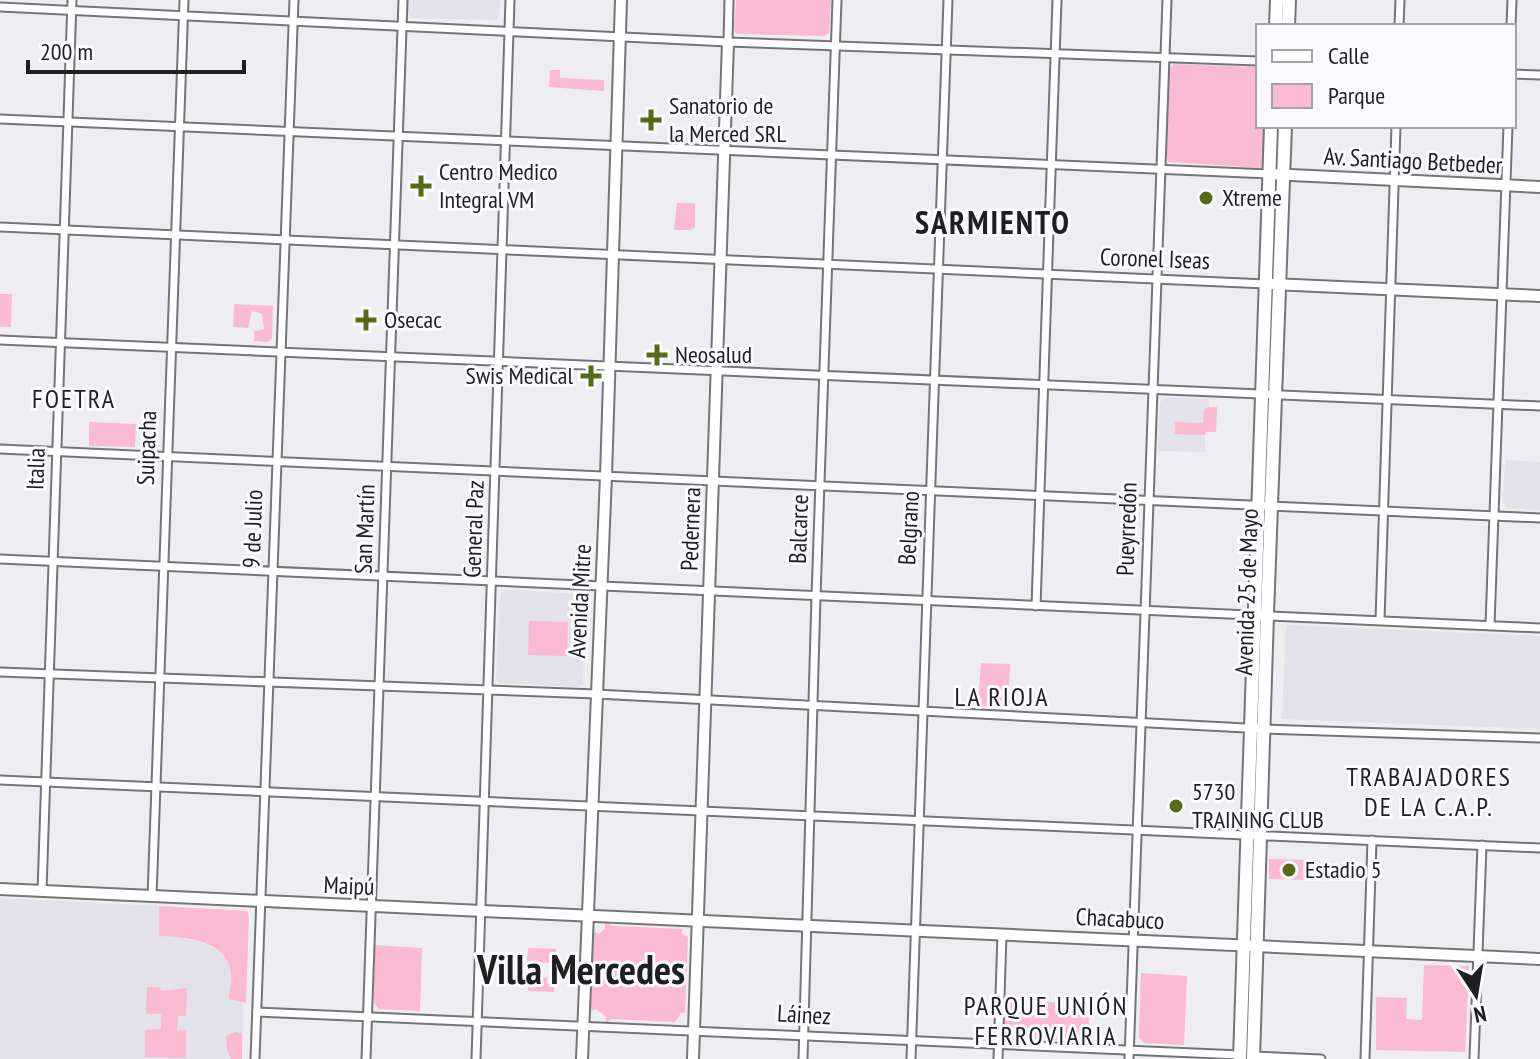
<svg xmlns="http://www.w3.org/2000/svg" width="1540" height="1059" font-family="'PT Sans Narrow',sans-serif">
<rect width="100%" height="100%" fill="#eeeef2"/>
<g fill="#e2e1ec">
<path d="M408 0H500L499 17 496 20 412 18 408 12Z"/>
<path d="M1165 398 1209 399V407H1217L1216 432H1205V452L1158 451 1160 402Z"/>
<path d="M1505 460 1540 462V510L1507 508 1503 502Z"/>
<path d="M506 590 583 594 586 600 583 684 578 687 500 683 496 678 500 594Z"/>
<path d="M1286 625 1540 636V729L1282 719Z"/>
<path d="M0 898 159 906V936L179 937 206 944 219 951 228 961 231 977 230 998 243 1003 242 1059H0Z"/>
</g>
<g fill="#fabad1">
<path d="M736 0H831L829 33 824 36 737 34 734 31Z"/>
<path d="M1174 64 1258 67V126H1266L1265 163 1261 168 1169 162 1167 159 1168 70Z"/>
<path d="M550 70H560V78L604 80V91L549 87Z"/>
<path d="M677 203H695V227L691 230H674Z"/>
<path d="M0 294H12L11 327H0Z"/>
<path d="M234 304 273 306 272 338 268 342 254 341V331L264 329 262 314 252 311 248 328 233 327Z"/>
<path d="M1208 407H1217L1216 432H1206L1205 435 1175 434V422L1203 423 1204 410Z"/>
<path d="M89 422 136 424 135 447 89 446Z"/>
<path d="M529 621 568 622 567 656 528 655Z"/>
<path d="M981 663 1010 664 1008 707 978 706Z"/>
<path d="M1269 859 1309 860V880L1269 879Z"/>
<path d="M159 906 247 911 249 917 246 1003 229 999C230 988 233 976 229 965 220 939 182 937 159 936Z"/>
<path d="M605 922 613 926 682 929V934L688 937 685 1013H681L675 1022 612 1019 606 1023V1017L596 1009 591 1011 592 931 599 934 605 928Z"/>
<path d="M375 945 422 948 420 1011 379 1009 374 1003Z"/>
<path d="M528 948 556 949V963L527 962Z"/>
<path d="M1424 965 1469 966 1465 1052 1376 1050V997L1407 998 1406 1019 1422 1020Z"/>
<path d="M1141 973 1187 976 1184 1045 1144 1043 1139 1038Z"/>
<path d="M510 977 547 978V984H554V992L528 991V980H510Z"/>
<path d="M147 987H160L161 991 187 988 186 1016H178L177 1030 186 1031V1058L145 1057V1030L161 1029V1014H146Z"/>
<path d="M1009 1000 1090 1004 1088 1041 1006 1038 1004 1035 1005 1004Z"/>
<path d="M235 1032 242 1033V1059H231L227 1049 226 1036Z"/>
</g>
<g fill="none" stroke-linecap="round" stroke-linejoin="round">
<defs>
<g id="street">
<path d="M0 7 728 42 1258 61"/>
<path d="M1399 26 1400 0"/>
<path d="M1511 26 1512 0"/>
<path d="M728 42 729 0"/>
<path d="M1514 74 1540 75"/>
<path d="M0 119 1269 174"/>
<path d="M0 227 1266 284"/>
<path d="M0 340 1540 406"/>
<path d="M0 449 1540 518"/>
<path d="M0 559 1540 628"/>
<path d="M1036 606 1057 0"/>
<path d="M1380 620 1396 126"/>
<path d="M1490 625 1508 126"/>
<path d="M0 672 596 694 1265 729 1540 738"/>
<path d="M0 780 1540 848"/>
<path d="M42 891 72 0"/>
<path d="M152 897 184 0"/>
<path d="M257 1012 1240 1055"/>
<path d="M1254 1056 1321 1059"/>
<path d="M255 1059 294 0"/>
<path d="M366 1059 403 0"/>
<path d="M476 1059 510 0"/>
<path d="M803 1059 816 596 837 0"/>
<path d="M911 1059C922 706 936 353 948 0"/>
<path d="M998 1059 1002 934"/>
<path d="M1129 1059 1167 0"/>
<path d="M1365 1059 1372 840"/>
<path d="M1474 1059 1482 845"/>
</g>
<g id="secondary">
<path d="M1269 174 1540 187"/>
<path d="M1272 284 1540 296"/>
<path d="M0 889 1540 959"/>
<path d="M582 1059 606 476 621 0"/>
<path d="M693 1059 728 42"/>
</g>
<g id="primary">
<path d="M1276 26 1277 0"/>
<path d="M1288 26 1289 0"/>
<path d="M1240 1059 1271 126"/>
<path d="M1253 1059 1267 614 1285 126"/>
</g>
</defs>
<use href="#street" stroke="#757478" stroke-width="11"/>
<use href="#secondary" stroke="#757478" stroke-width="14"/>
<use href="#primary" stroke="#757478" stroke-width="16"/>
<use href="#street" stroke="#fff" stroke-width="7"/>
<use href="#secondary" stroke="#fff" stroke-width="10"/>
<use href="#primary" stroke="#fff" stroke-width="12"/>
</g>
<g fill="#556916" stroke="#fbfbff" stroke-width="3">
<path d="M647 108h8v8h8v8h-8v8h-8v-8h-8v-8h8z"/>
<path d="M417 174h8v8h8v8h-8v8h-8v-8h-8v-8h8z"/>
<circle cx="1206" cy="198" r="8"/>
<path d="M362 308h8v8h8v8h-8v8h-8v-8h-8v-8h8z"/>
<path d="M653 343h8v8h8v8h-8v8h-8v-8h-8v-8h8z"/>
<path d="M587 364h8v8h8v8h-8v8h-8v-8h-8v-8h8z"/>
<circle cx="1176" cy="806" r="8"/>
<circle cx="1289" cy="870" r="8"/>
</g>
<g text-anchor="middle" stroke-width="6" stroke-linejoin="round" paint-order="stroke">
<g font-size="24" fill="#1f1f20" stroke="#fbfbff" text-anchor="start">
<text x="669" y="114">Sanatorio de<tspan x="669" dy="28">la Merced SRL</tspan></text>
<text x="439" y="180">Centro Medico<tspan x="439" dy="28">Integral VM</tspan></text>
<text x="1222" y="206">Xtreme</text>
<text x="384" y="328">Osecac</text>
<text x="675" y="363">Neosalud</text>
<text x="573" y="384" text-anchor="end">Swis Medical</text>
<text x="1192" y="800">5730<tspan x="1192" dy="28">TRAINING CLUB</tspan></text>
<text x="1305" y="878">Estadio 5</text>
</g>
<g font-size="24" fill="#1f1f20" stroke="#fbfbff">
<text transform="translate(1413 161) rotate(3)" y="8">Av. Santiago Betbeder</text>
<text transform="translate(1155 259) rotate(2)" y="8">Coronel Iseas</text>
<text transform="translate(147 448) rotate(-88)" y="8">Suipacha</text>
<text transform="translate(36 469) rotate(-88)" y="8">Italia</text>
<text transform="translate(909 528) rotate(-87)" y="8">Belgrano</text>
<text transform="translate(253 529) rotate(-88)" y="8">9 de Julio</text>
<text transform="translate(365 529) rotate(-88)" y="8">San Martín</text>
<text transform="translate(474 529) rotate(-88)" y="8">General Paz</text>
<text transform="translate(691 529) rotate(-88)" y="8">Pedernera</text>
<text transform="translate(799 529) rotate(-88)" y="8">Balcarce</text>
<text transform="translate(1127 529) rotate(-88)" y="8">Pueyrredón</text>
<text transform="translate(1247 592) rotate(-88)" y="8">Avenida 25 de Mayo</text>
<text transform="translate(580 601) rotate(-87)" y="8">Avenida Mitre</text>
<text transform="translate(349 886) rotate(2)" y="8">Maipú</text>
<text transform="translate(1120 919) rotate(3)" y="8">Chacabuco</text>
<text transform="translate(804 1015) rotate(3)" y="8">Láinez</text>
</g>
<g font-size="26" letter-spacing="2" fill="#1f1f20" stroke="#fbfbff">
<text x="74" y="408">FOETRA</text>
<text x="1002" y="706">LA RIOJA</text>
<text x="1429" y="786">TRABAJADORES<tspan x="1429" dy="30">DE LA C.A.P.</tspan></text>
<text x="1046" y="1015">PARQUE UNIÓN<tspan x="1046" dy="30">FERROVIARIA</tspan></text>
</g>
<g font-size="32" font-weight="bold" letter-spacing="2" fill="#1f1f20" stroke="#fbfbff">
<text x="993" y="234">SARMIENTO</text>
</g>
<g font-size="40" font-weight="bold" fill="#1f1f20" stroke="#fbfbff">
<text x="581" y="984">Villa Mercedes</text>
</g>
</g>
<rect x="1256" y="24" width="260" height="104" fill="#fbfbff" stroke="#a3a3a6" stroke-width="2"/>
<rect x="1272" y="50" width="40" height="12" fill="#ffffff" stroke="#a3a3a6" stroke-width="2"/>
<text x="1328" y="64" font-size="24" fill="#1f1f20">Calle</text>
<rect x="1272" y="84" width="40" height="24" fill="#fabad1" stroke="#a3a3a6" stroke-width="2"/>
<text x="1328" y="104" font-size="24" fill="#1f1f20">Parque</text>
<g transform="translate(1476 995) rotate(168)" stroke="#fbfbff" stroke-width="6" paint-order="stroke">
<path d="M0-6L14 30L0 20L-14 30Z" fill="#1f1f20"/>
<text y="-12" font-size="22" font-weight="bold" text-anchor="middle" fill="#1f1f20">N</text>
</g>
<path d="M28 60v12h216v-12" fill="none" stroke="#1f1f20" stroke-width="4"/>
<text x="40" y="60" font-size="24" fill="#1f1f20" stroke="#fbfbff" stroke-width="6" paint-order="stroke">200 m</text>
</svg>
